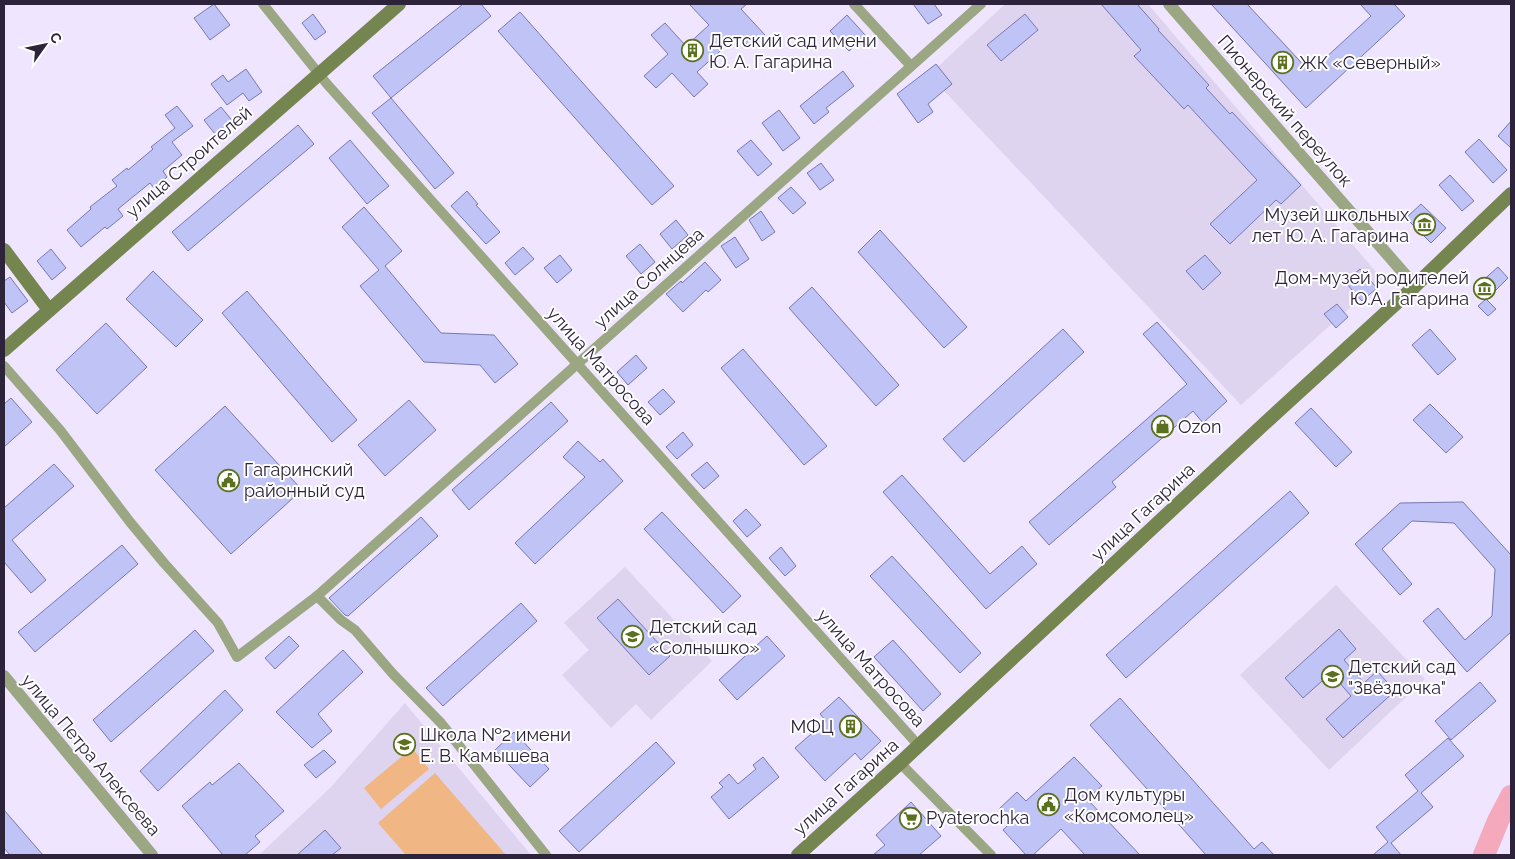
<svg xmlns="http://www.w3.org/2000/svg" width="1515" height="859" font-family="Raleway,sans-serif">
<rect width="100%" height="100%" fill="#efe5ff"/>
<g fill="#ded4ef">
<path d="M1005 4H1148L1382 279 1241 405 929 75Z"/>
<path d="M625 567 712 661 651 720 636 704 611 728 562 675 589 650 564 623Z"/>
<path d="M1336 585 1425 679 1329 770 1240 675Z"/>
<path d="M405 703 531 855H259L330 788Z"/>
</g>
<g fill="#f0b683">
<path d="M412 748 429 769 381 809 364 788Z"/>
<path d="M435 773 506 855H406L378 823Z"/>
</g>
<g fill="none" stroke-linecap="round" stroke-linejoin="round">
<path stroke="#f4a9bc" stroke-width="22" d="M1484 855 1498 821 1511 796"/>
</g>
<g fill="#c0c3f5" stroke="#7778b2">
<path d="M214 4 230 25 210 40 194 18Z"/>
<path d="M463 4H481L491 16 391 98 373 76Z"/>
<path d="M689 4H747L741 9 765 35 751 48 738 35 697 72 708 84 694 97 672 73 656 88 644 76 668 54 651 35 665 23 686 46 709 25Z"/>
<path d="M913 4H934L942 15 928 24Z"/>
<path d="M1101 4H1137L1159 29 1158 30 1209 85 1206 88 1230 114 1232 112 1301 185 1281 204 1276 200 1230 244 1210 224 1257 180 1188 105 1184 109 1134 56 1141 50Z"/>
<path d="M1211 4H1247L1310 72 1371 16 1360 4H1394L1405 16 1306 108Z"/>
<path d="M520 12 674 186 652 205 498 31Z"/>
<path d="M313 14 326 32 315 40 302 23Z"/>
<path d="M1025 14 1038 30 1001 61 987 45Z"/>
<path d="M847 15 866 36 849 51 830 31Z"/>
<path d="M936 64 952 84 928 104 933 112 918 123 897 94Z"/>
<path d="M246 69 262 92 249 101 243 93 227 105 211 84 223 75 228 82Z"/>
<path d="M843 71 854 86 826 108 829 112 814 124 800 106Z"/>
<path d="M391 98 454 173 435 189 372 113Z"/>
<path d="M177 106 193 126 172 142 182 155 163 171 167 177 154 188 150 183 118 209 123 216 107 229 105 227 81 247 67 230 91 209 90 207 117 186 112 180 127 168 128 170 153 149 151 147 175 128 165 115Z"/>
<path d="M221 107 235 124 218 138 204 120Z"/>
<path d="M779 110 800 138 783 151 762 123Z"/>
<path d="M1511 121V148L1498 136Z"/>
<path d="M298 125 314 144 188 251 172 232Z"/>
<path d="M1479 139 1507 170 1493 183 1465 152Z"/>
<path d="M350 140 389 186 367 204 329 158Z"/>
<path d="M751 140 772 164 758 176 737 151Z"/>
<path d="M821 163 834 180 820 190 807 173Z"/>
<path d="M1450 175 1474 201 1462 211 1439 185Z"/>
<path d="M791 187 806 203 793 214 778 198Z"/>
<path d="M467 191 478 204 476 205 500 232 486 244 451 206Z"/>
<path d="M1421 204 1446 228 1431 243 1406 218Z"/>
<path d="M364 207 402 251 385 266 441 333 494 335 518 364 495 383 480 365 424 362 360 286 379 270 342 227Z"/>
<path d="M761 211 775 232 762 241 749 220Z"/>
<path d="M676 220 688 235 672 249 660 234Z"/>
<path d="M880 230 967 327 944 348 858 252Z"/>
<path d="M735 237 749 259 736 268 721 246Z"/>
<path d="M640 244 655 262 641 274 626 256Z"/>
<path d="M523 247 534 259 515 275 505 263Z"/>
<path d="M51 249 66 268 52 280 37 261Z"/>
<path d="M560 255 572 270 557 283 544 268Z"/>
<path d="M1205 255 1221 273 1203 290 1186 271Z"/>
<path d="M705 262 721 280 708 292 706 290 683 312 666 294 681 281 682 283Z"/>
<path d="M1498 267 1508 278 1491 295 1480 283Z"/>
<path d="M1360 269 1377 288 1362 301 1345 282Z"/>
<path d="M153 271 203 320 176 347 126 299Z"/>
<path d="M10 277 28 301 12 313 4 302V281Z"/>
<path d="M812 287 899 385 876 406 789 308Z"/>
<path d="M247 291 357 420 332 442 222 313Z"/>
<path d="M1486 299 1496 309 1488 316 1478 306Z"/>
<path d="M1337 304 1348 317 1336 328 1324 314Z"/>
<path d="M1157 322 1227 401 1203 423 1193 411 1112 482 1116 487 1049 545 1029 522 1187 384 1143 334Z"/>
<path d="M106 323 147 367 97 414 56 370Z"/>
<path d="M1063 329 1084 352 964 462 943 439Z"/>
<path d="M1430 329 1456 359 1438 375 1412 345Z"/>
<path d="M743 349 827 446 804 465 721 368Z"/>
<path d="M636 355 647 368 628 385 617 372Z"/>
<path d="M663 389 675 402 660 415 648 402Z"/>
<path d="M11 398 32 422 4 447V404Z"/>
<path d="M409 400 436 430 385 476 358 445Z"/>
<path d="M551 402 568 421 469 510 452 490Z"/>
<path d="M1430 404 1463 437 1446 453 1413 420Z"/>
<path d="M225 406 302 490 231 554 155 470Z"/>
<path d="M1311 408 1352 452 1336 467 1295 423Z"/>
<path d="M683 432 693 445 677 459 666 447Z"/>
<path d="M578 441 600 462 603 459 623 481 535 564 515 543 585 477 563 457Z"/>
<path d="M707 462 719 476 704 489 691 475Z"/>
<path d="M54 464 74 486 12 540 46 580 31 593 4 562V508Z"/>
<path d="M902 475 990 574 1022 546 1037 564 986 609 883 492Z"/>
<path d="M1290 491 1309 513 1126 678 1106 655Z"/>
<path d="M1463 502 1511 555V632L1467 672 1423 621 1438 608 1465 640 1492 616 1495 569 1454 523 1412 521 1382 549 1412 584 1400 595 1355 544 1400 503Z"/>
<path d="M746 509 761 525 747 537 733 521Z"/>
<path d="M662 512 741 596 723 613 644 529Z"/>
<path d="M421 517 438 536 348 616 345 615 329 598Z"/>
<path d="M122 545 138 564 35 652 18 632Z"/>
<path d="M781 547 796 566 785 576 769 558Z"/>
<path d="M892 556 981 653 960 673 870 576Z"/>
<path d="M618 599 670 656 649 675 597 618Z"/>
<path d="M521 603 537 621 443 706 426 688Z"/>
<path d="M1339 629 1356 649 1344 660 1364 683 1377 671 1395 691 1343 738 1326 719 1351 696 1331 673 1303 698 1285 678Z"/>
<path d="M195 630 214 651 111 742 93 720Z"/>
<path d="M289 636 299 646 275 669 265 658Z"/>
<path d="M767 636 785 656 737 700 719 680Z"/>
<path d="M893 640 941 694 923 711 874 657Z"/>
<path d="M343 650 363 672 318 714 332 731 312 748 276 712Z"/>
<path d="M1480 682 1496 701 1451 740 1435 721Z"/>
<path d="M225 690 243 710 158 791 140 771Z"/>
<path d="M839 697 881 741 861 760 855 753 825 781 795 748 826 721 820 714Z"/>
<path d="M1120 698 1254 849 1262 842 1274 855H1206L1090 725Z"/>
<path d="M514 732 549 769 530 787 495 750Z"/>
<path d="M1448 738 1464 756 1421 793 1433 807 1391 843 1401 855H1373L1388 842 1376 827 1418 791 1405 775Z"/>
<path d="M656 742 675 763 579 852 559 831Z"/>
<path d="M324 750 336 762 316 778 304 765Z"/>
<path d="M763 757 779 777 729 819 711 797 723 787 719 783 729 774 738 784 756 769 753 765Z"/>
<path d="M1074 757 1102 786 1087 799 1140 855H1085L1061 829 1033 855H1026L1003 830 1011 822 999 809 1017 792 1026 801Z"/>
<path d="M239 763 284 811 255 836 260 842 245 855H223L182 806 210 782 212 785Z"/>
<path d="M911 802 941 836 919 855H873L885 845 876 835Z"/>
<path d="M4 810 43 855H10L4 848Z"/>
<path d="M325 830 341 848 332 855H297Z"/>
</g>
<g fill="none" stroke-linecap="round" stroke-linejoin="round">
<g stroke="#9ba683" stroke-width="10">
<path d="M263 4 327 84 919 746"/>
<path d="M854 4 911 66"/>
<path d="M4 366 60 430 130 522 164 563 218 623 237 657 317 596 981 4"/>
<path d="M317 596 341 620 355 630 393 674 441 723 546 855"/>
<path d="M900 763 991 855"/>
</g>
<g stroke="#9ba683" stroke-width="12">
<path d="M1169 4 1415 286"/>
<path d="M4 676 152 855"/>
</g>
<g stroke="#758550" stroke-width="14">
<path d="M4 250 49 310"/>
<path d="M4 350 399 4"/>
<path d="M798 855 900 763 1264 424 1415 286 1511 194"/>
</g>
</g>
<defs>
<symbol id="building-ring" viewBox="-11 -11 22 22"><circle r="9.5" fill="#fff" stroke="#5c7120" stroke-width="1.5"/><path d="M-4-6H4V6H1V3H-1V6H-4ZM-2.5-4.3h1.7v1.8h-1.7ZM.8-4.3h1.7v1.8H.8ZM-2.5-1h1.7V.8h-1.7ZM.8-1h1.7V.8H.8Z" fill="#5c7120"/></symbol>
<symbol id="museum-ring" viewBox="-11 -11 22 22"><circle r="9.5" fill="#fff" stroke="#5c7120" stroke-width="1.5"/><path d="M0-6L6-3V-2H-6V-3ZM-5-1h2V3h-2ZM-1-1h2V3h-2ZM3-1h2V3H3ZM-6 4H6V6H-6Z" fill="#5c7120"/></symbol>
<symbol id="shop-ring" viewBox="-11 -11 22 22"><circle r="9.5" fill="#fff" stroke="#5c7120" stroke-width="1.5"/><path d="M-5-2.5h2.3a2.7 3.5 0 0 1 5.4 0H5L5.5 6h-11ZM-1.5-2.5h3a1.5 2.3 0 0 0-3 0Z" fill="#5c7120"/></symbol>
<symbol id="civic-ring" viewBox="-11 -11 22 22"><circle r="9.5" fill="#fff" stroke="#5c7120" stroke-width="1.5"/><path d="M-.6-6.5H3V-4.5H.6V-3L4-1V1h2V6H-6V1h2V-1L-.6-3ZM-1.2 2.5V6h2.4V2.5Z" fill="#5c7120"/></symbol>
<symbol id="school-ring" viewBox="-11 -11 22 22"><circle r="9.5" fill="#fff" stroke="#5c7120" stroke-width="1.5"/><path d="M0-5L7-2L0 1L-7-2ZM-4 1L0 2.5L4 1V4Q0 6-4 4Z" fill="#5c7120"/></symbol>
<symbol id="supermarket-ring" viewBox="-11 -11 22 22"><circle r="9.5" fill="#fff" stroke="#5c7120" stroke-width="1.5"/><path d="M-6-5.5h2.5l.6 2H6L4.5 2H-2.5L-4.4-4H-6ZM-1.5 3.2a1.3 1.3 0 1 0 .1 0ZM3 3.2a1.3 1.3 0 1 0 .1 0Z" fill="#5c7120"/></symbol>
</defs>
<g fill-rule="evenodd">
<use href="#building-ring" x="680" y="38" width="25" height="25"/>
<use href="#building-ring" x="1270" y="50" width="25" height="25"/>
<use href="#museum-ring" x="1412" y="212" width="25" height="25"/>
<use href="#museum-ring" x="1472" y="276" width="25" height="25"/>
<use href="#shop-ring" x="1150" y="414" width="25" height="25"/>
<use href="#civic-ring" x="216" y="468" width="25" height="25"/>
<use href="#school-ring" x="620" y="624" width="25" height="25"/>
<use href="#school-ring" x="1320" y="664" width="25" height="25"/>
<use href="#building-ring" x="838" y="714" width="25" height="25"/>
<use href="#school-ring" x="392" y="732" width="25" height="25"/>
<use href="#civic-ring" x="1036" y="792" width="25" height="25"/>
<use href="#supermarket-ring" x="898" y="806" width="25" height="25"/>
</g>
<g text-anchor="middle" stroke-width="4" stroke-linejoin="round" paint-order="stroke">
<g font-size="18" fill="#2d233b" stroke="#fff" text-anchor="start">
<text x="709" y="47">Детский сад имени<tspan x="709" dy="21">Ю. А. Гагарина</tspan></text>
<text x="1299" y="69">ЖК «Северный»</text>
<text x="1409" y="221" text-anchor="end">Музей школьных<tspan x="1409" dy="21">лет Ю. А. Гагарина</tspan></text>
<text x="1469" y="284" text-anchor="end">Дом-музей родителей<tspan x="1469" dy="21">Ю.А. Гагарина</tspan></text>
<text x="1178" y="433">Ozon</text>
<text x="244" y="476">Гагаринский<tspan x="244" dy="21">районный суд</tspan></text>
<text x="649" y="633">Детский сад<tspan x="649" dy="21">«Солнышко»</tspan></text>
<text x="1348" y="673">Детский сад<tspan x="1348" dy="21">"Звёздочка"</tspan></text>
<text x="834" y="733" text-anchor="end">МФЦ</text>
<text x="420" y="741">Школа №2 имени<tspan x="420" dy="21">Е. В. Камышева</tspan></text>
<text x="1064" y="801">Дом культуры<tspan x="1064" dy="21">«Комсомолец»</tspan></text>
<text x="926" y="824">Pyaterochka</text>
</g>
<g font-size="18" fill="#2d233b" stroke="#fff">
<text transform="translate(1285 111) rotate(49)" y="6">Пионерский переулок</text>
<text transform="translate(189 162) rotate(-41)" y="6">улица Строителей</text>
<text transform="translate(649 278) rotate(-42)" y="6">улица Солнцева</text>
<text transform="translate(601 366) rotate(48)" y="6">улица Матросова</text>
<text transform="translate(1143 512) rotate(-43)" y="6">улица Гагарина</text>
<text transform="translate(871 668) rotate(48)" y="6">улица Матросова</text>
<text transform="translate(91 755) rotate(50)" y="6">улица Петра Алексеева</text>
<text transform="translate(846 787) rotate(-42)" y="6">улица Гагарина</text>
</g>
</g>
<rect width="1515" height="859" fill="none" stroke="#2d233b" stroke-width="10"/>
<g transform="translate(45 45) rotate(57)" stroke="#ffffff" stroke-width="4" paint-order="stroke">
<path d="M0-4L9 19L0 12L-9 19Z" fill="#2d233b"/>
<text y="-8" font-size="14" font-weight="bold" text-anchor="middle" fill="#2d233b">С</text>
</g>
</svg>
